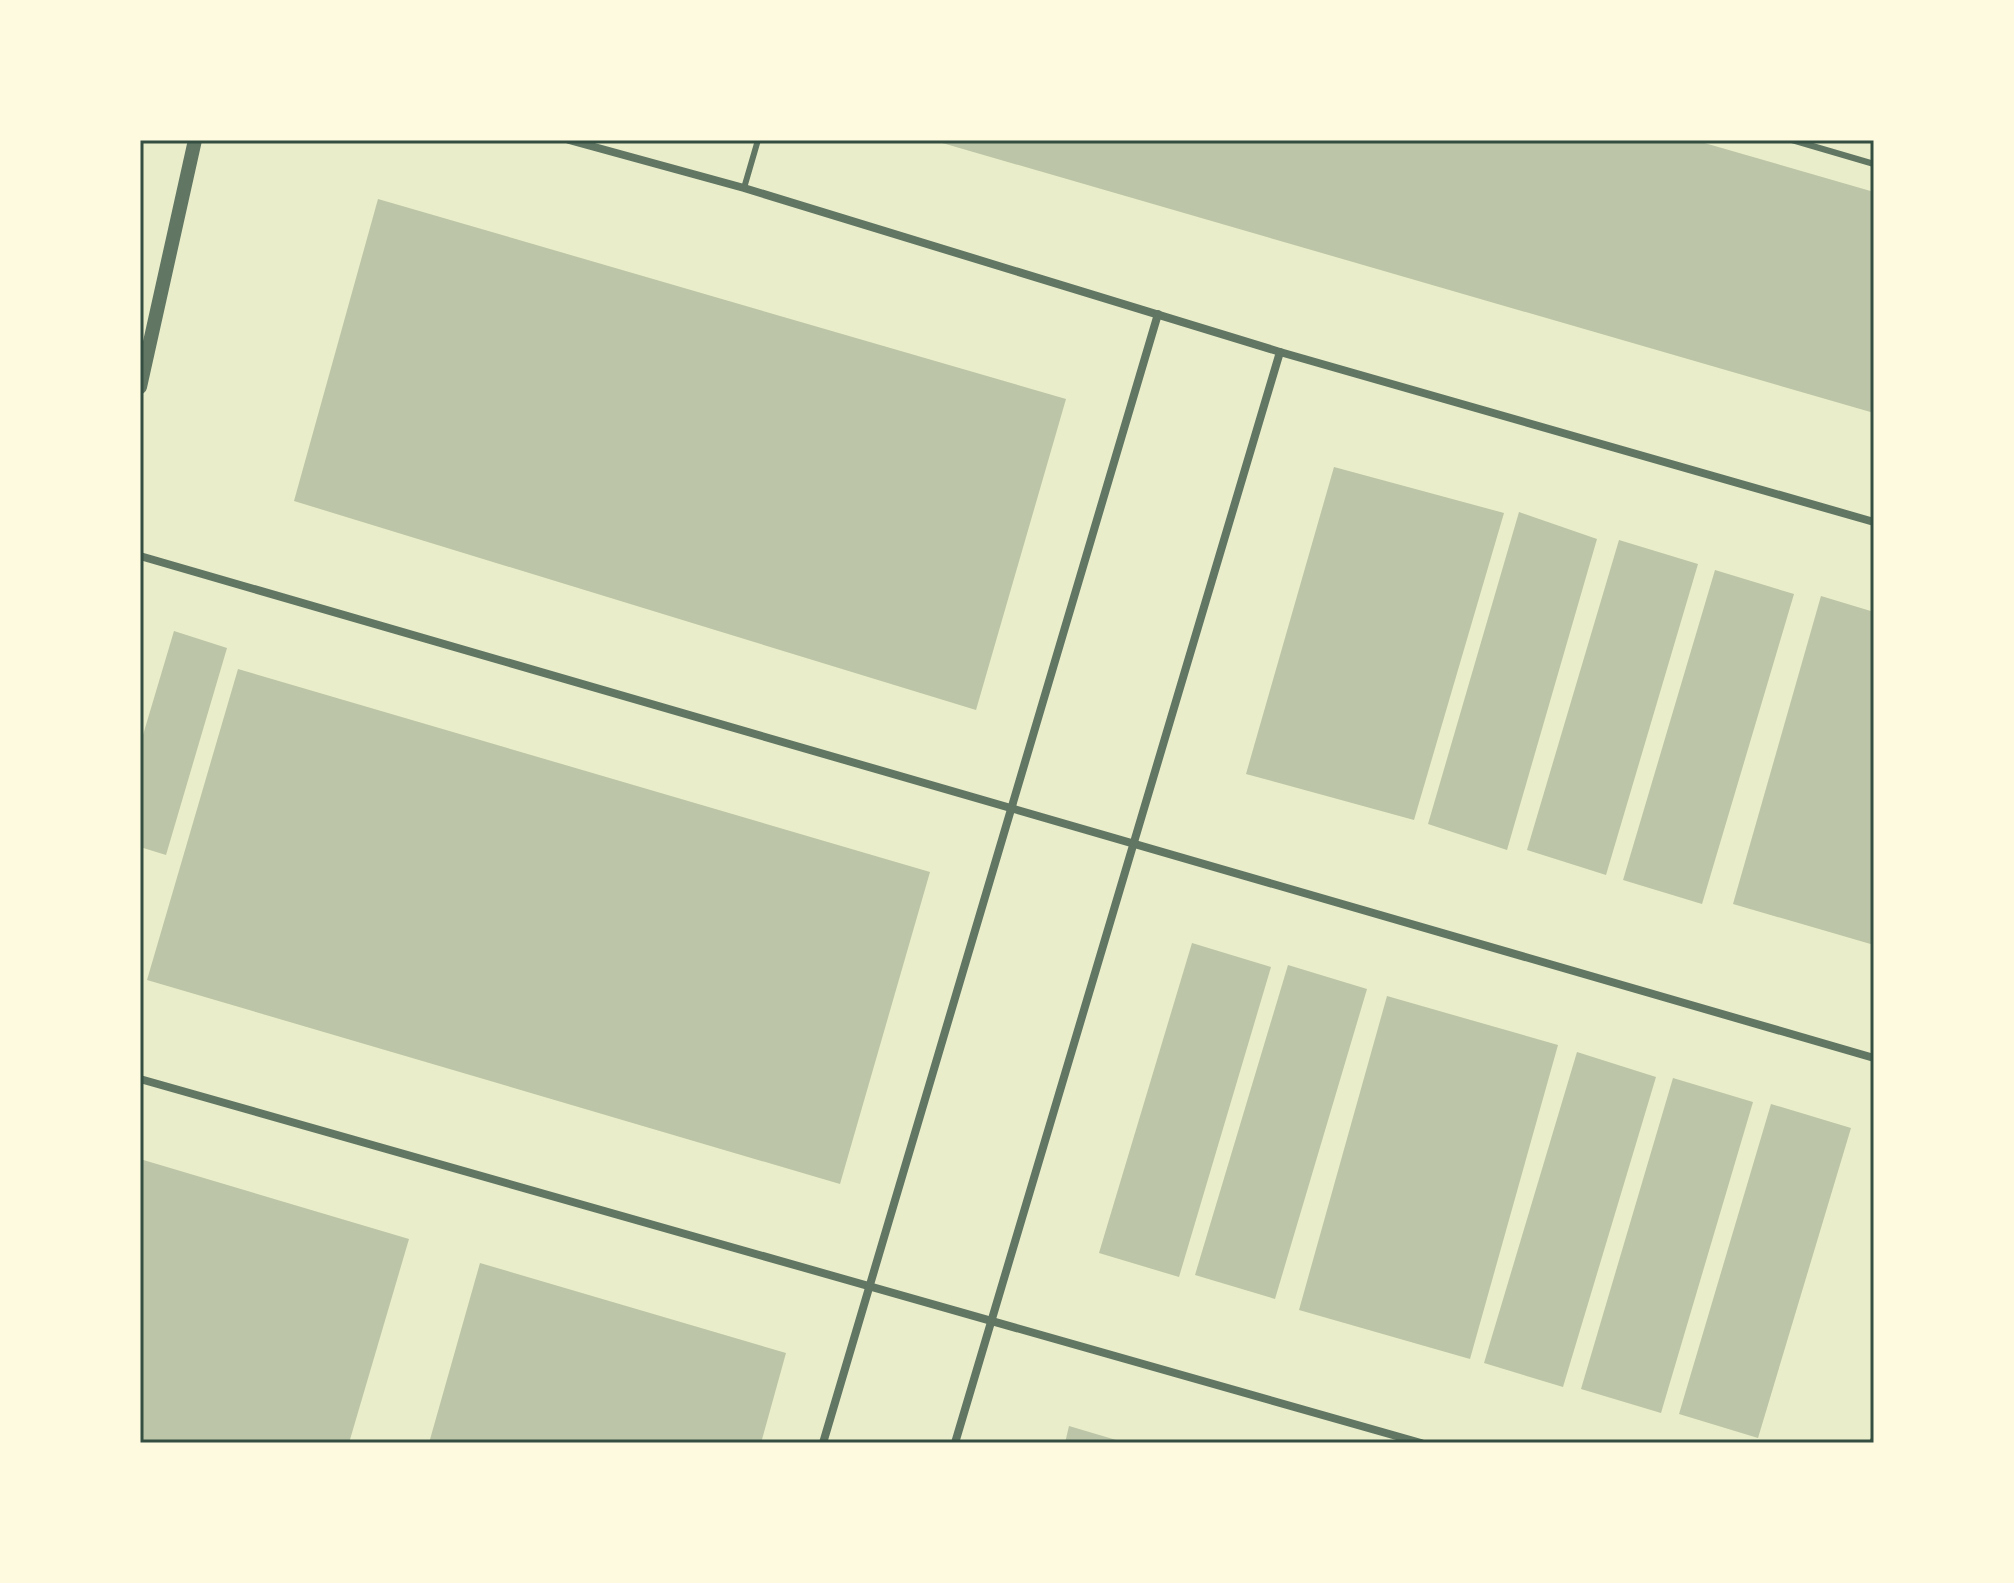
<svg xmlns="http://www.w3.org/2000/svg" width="2014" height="1583" font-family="'Golos Text',sans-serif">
<rect width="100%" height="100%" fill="#e9edc9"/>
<g fill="#bcc5a7">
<path d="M932 140H1694L1874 192V413Z"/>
<path d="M378 199 1066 399 976 710 294 501Z"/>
<path d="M1334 467 1504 513 1414 820 1246 774Z"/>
<path d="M1519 512 1597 539 1507 850 1428 824Z"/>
<path d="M1619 540 1698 564 1606 875 1527 850Z"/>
<path d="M1715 570 1794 594 1702 904 1623 880Z"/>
<path d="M1821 596 1874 612V945L1733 904Z"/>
<path d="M174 631 227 648 166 855 140 847V745Z"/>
<path d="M238 669 930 872 840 1184 147 980Z"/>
<path d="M1192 943 1271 967 1179 1277 1099 1253Z"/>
<path d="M1288 965 1367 989 1275 1299 1195 1275Z"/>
<path d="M1387 996 1558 1045 1470 1359 1299 1310Z"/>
<path d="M1577 1052 1656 1077 1563 1387 1484 1363Z"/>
<path d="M1673 1078 1753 1102 1661 1413 1581 1389Z"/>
<path d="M1771 1104 1851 1128 1758 1438 1679 1414Z"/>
<path d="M140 1159 409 1239 349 1443H140Z"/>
<path d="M480 1263 786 1353 761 1443H429Z"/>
<path d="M1069 1426 1123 1442V1443H1065Z"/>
</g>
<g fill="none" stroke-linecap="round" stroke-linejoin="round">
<g stroke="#617663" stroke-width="6">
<path d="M1792 140 1874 164"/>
<path d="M744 188 758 140"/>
</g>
<g stroke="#617663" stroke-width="8">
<path d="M569 140 744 188 1280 352 1874 522"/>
<path d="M140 556 1874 1058"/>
<path d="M140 1079 1421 1443"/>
<path d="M823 1443 1158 314"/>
<path d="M955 1443 1280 352"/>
<path d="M1874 1443V1441"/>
</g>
<path stroke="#617663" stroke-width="14" d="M140 387 195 140"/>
</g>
<rect width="2014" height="1583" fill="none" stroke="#fefae0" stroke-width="284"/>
<rect x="142" y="142" width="1730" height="1299" fill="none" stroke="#344e41" stroke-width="3"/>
</svg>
